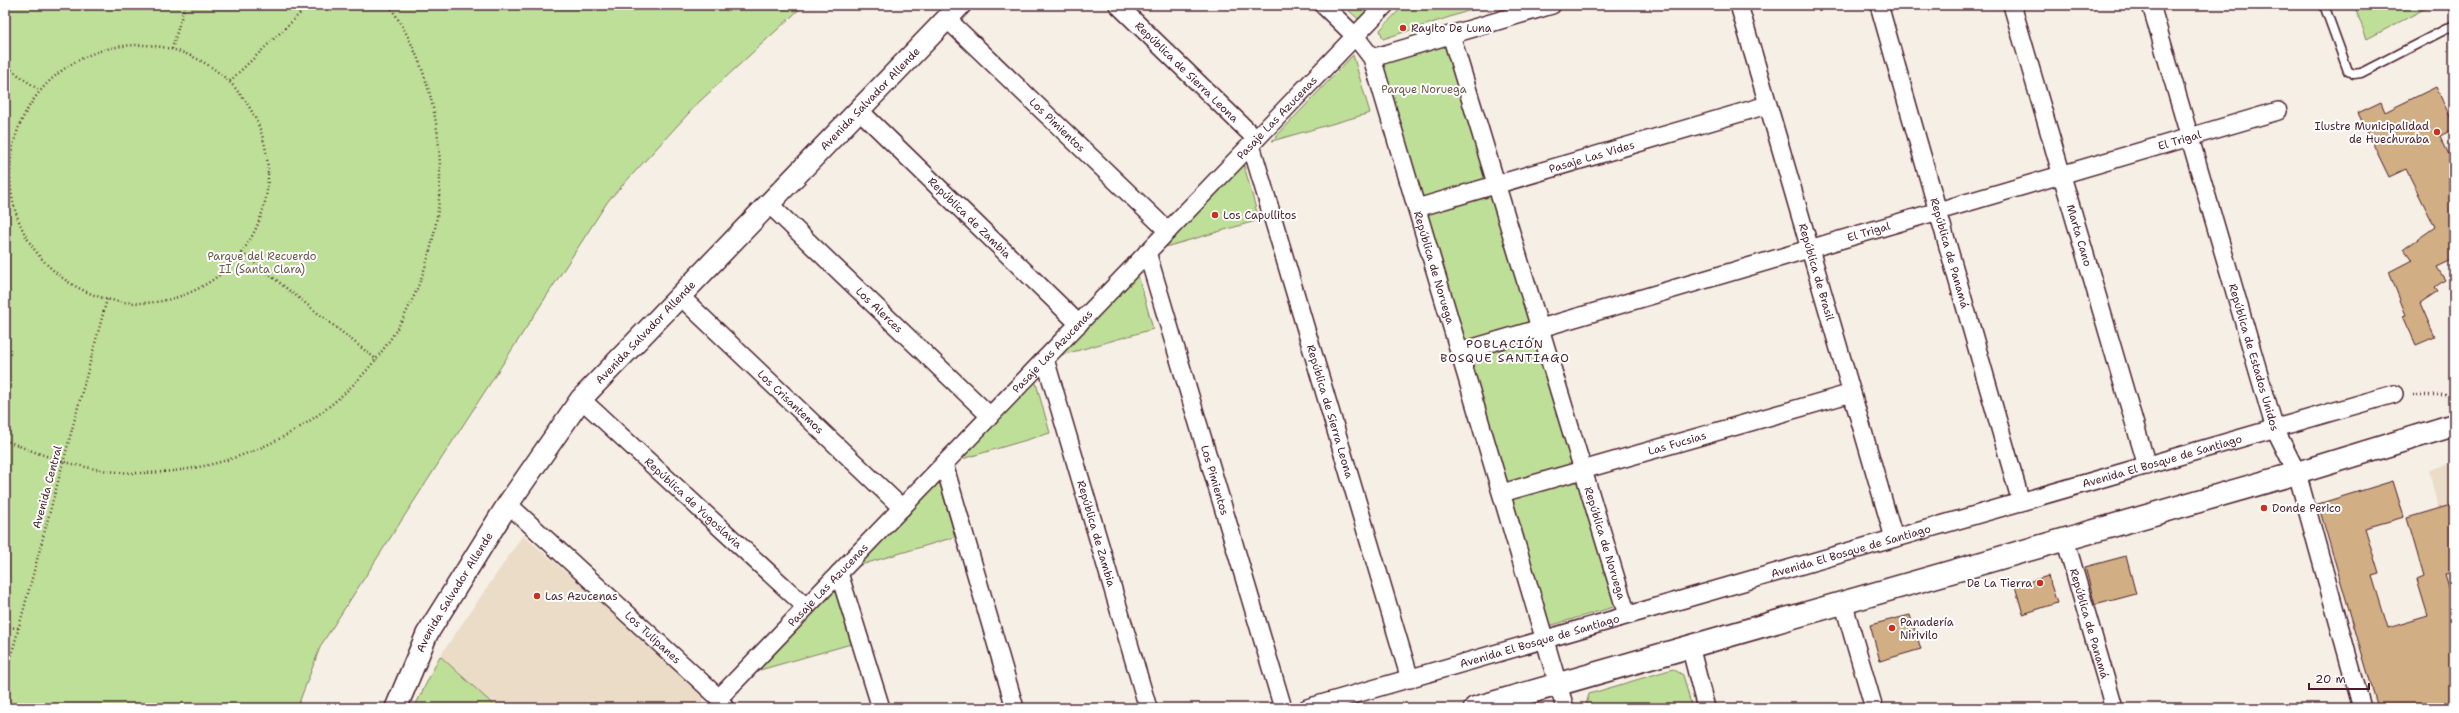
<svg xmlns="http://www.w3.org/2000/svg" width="2459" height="713" font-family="'Shantell Sans',sans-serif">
<rect width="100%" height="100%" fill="#f6efe6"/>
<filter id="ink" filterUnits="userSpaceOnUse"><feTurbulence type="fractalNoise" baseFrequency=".025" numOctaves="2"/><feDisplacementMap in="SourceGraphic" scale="8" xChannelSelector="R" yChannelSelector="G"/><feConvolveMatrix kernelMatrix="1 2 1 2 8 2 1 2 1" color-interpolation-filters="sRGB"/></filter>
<g filter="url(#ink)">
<g fill="#ebdcc8">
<path d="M2454 462V577L2429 470Z"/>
<path d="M523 535 706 692 700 708H497L440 656Z"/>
</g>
<g fill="#bedf98" stroke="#847f62">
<path d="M5 5H804L699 102 608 201 321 645 297 708H5Z"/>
<path d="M1343 5H1372L1358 19Z"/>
<path d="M1404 5H1486L1383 39 1380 30Z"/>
<path d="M2354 5H2432L2367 39Z"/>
<path d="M1448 45 1617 606 1549 626 1379 63Z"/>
<path d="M1353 55 1370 113 1272 141Z"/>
<path d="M1243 162 1259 220 1162 248Z"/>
<path d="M1137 271 1153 329 1055 357Z"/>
<path d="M1034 376 1050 433 952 462Z"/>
<path d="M939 480 955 537 857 566Z"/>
<path d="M835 586 851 644 753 672Z"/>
<path d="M440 656 497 708H414Z"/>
<path d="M1673 669 1683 675 1692 708H1585L1589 694Z"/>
</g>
<g fill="#d1ae83" stroke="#4a1f2b">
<path d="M2436 87 2454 125V129L2440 136 2454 165V259L2437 267 2445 280 2435 287 2438 291 2420 303 2435 337 2416 345 2403 316 2406 315 2389 272 2412 260 2404 249 2435 227 2406 169 2389 177 2358 113 2381 102 2385 112Z"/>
<path d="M2393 481 2404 517 2365 528 2379 574 2372 576 2388 628 2428 616 2417 580 2424 577 2407 518 2454 504V573L2445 574 2454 604V689L2451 695 2454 708H2378L2318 504Z"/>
<path d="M2126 556 2136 594 2095 605 2085 567Z"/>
<path d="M2048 576 2057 603 2023 614 2015 586Z"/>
<path d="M1910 615 1921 649 1880 661 1870 625Z"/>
</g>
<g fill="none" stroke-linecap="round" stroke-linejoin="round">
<defs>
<path id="service" d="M2324 5 2348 71 2354 74 2361 73 2454 25"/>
<g id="minor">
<path id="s1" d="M1118 5 1256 139"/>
<path id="s2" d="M1323 5 1355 36 1372 58 1565 708"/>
<path id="s3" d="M1739 5 1894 538"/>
<path id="s4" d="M1879 5 2021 502"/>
<path id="s5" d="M2012 5 2147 466"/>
<path id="s6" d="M2151 5 2275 429 2297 473 2362 708"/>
<path id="s7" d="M947 19 1168 231"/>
<path id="s8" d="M1451 35 1627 615"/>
<path d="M1372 58 1552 5"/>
<path id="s9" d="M860 111 1079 324"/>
<path id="s10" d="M1251 145 1410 679"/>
<path id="s11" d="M769 204 990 416"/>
<path id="s12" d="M1417 208 1767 105"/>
<path id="s13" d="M1147 252 1283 708"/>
<path id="s14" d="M680 296 902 508"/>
<path id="s15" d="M1459 352 2278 111"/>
<path id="s16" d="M1045 359 1148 708"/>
<path id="s17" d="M581 399 806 607"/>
<path d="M944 464 1015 708"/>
<path id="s18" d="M1502 493 1852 393"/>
<path id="s19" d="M508 504 719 698 725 708"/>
<path id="s20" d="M2065 539 2114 708"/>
<path d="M839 573 881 708"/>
<path d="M1843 602 1874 708"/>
<path d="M1690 646 1706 708"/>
<path id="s21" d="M719 698 1385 5"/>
<path id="s22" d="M1307 708 2394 394"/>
</g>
<g id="tertiary">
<path id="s23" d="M396 708 427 634 508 504 581 399 960 5"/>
</g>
<path id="secondary" d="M1475 708 2297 473 2454 425"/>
</defs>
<use href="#service" stroke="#4a1f2b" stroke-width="11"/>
<use href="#minor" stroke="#4a1f2b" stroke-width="20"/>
<use href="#tertiary" stroke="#4a1f2b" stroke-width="24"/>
<use href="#secondary" stroke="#4a1f2b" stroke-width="25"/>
<g stroke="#4a1f2b" stroke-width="2.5" stroke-dasharray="1 3" stroke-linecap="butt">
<circle cx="139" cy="174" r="129"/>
<path d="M172 49 185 5"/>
<path d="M5 65 40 91"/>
<path d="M230 81 309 5"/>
<path d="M5 195 11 194"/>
<path d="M242 253 377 360"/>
<path d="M2413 395H2454"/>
<path d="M5 440C47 458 92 473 139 473 293 472 419 362 438 209 446 137 430 65 389 5"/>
<path d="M5 627 18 628"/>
<path d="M5 679 107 299"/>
</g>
<use href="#service" stroke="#fff" stroke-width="8"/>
<use href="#minor" stroke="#fff" stroke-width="17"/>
<use href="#tertiary" stroke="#fff" stroke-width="21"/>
<use href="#secondary" stroke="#fff" stroke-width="22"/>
</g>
</g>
<g fill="#c8321e" stroke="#fff" stroke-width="1.5">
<circle cx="1403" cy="28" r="4"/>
<circle cx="2437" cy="132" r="4"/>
<circle cx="1215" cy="215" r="4"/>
<circle cx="2264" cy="508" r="4"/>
<circle cx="2040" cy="583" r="4"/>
<circle cx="537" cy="596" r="4"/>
<circle cx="1892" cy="628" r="4"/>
</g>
<g text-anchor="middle" stroke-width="4" stroke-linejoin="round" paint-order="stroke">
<g font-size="11" fill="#4a1f2b" stroke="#fff" text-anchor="start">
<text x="1411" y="32">Rayito De Luna</text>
<text x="2429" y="130" text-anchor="end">Ilustre Municipalidad<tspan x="2429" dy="13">de Huechuraba</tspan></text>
<text x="1223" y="219">Los Capullitos</text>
<text x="2272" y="512">Donde Perico</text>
<text x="2032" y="587" text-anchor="end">De La Tierra</text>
<text x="545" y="600">Las Azucenas</text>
<text x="1900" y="626">Panadería<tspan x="1900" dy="13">Nirivilo</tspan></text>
</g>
<g font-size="11" fill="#4a1f2b" stroke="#fff">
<text dy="4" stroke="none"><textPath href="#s1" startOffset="96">República de Sierra Leona</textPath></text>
<text dy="4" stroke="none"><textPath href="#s23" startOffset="778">Avenida Salvador Allende</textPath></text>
<text dy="4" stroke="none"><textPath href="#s21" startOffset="805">Pasaje Las Azucenas</textPath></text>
<text dy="4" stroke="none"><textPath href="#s7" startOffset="153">Los Pimientos</textPath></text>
<text dy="4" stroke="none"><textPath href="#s15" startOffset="751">El Trigal</textPath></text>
<text dy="4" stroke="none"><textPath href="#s12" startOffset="182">Pasaje Las Vides</textPath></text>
<text dy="4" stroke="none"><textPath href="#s9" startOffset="153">República de Zambia</textPath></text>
<text dy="4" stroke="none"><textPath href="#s15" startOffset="427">El Trigal</textPath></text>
<text dy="4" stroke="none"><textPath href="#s5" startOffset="240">Marta Cano</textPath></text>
<text dy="4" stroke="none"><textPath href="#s4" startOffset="258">República de Panamá</textPath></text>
<text dy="4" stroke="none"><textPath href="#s2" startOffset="291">República de Noruega</textPath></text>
<text dy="4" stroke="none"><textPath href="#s3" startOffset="278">República de Brasil</textPath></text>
<text dy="4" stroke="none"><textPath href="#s11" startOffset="153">Los Alerces</textPath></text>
<text dy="4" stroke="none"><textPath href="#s23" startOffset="454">Avenida Salvador Allende</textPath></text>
<text dy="4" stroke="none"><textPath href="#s21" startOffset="481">Pasaje Las Azucenas</textPath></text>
<text dy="4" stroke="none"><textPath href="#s6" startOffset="367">República de Estados Unidos</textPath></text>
<text dy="4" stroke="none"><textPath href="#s14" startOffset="153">Los Crisantemos</textPath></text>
<text dy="4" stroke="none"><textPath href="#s10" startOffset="278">República de Sierra Leona</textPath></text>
<text dy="4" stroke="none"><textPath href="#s18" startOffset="182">Las Fucsias</textPath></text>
<text dy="4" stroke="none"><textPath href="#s22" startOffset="890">Avenida El Bosque de Santiago</textPath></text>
<text dy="4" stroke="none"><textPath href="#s13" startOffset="238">Los Pimientos</textPath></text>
<text transform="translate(47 487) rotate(-75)" y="4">Avenida Central</text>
<text dy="4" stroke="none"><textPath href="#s17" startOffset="153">República de Yugoslavia</textPath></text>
<text dy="4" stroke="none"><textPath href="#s16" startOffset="182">República de Zambia</textPath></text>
<text dy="4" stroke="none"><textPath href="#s8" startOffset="531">República de Noruega</textPath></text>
<text dy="4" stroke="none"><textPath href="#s22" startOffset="566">Avenida El Bosque de Santiago</textPath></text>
<text dy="4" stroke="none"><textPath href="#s21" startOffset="157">Pasaje Las Azucenas</textPath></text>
<text dy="4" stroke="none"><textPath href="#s23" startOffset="130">Avenida Salvador Allende</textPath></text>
<text dy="4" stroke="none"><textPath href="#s20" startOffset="88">República de Panamá</textPath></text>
<text dy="4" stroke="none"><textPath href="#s19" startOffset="197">Los Tulipanes</textPath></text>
<text dy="4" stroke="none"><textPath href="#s22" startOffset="242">Avenida El Bosque de Santiago</textPath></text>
</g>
<g font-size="11" fill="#6d594c" stroke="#fff">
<text x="1424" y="93">Parque Noruega</text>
<text x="262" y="260">Parque del Recuerdo<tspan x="262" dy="13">II (Santa Clara)</tspan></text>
</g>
<g font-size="12" letter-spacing="1" fill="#4a1f2b" stroke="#fff">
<text x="1505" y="348">POBLACIÓN<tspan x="1505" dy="14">BOSQUE SANTIAGO</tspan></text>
</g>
</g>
<rect width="2459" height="713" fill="none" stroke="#fff" stroke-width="20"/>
<rect x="10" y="10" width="2439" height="693" fill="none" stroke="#4a1f2b" stroke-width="1.5" filter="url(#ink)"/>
<path d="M2309 683v6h60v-6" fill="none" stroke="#4a1f2b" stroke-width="2"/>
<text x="2315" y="683" font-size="12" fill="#4a1f2b" stroke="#ffffff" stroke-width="3" paint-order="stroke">20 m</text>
</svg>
